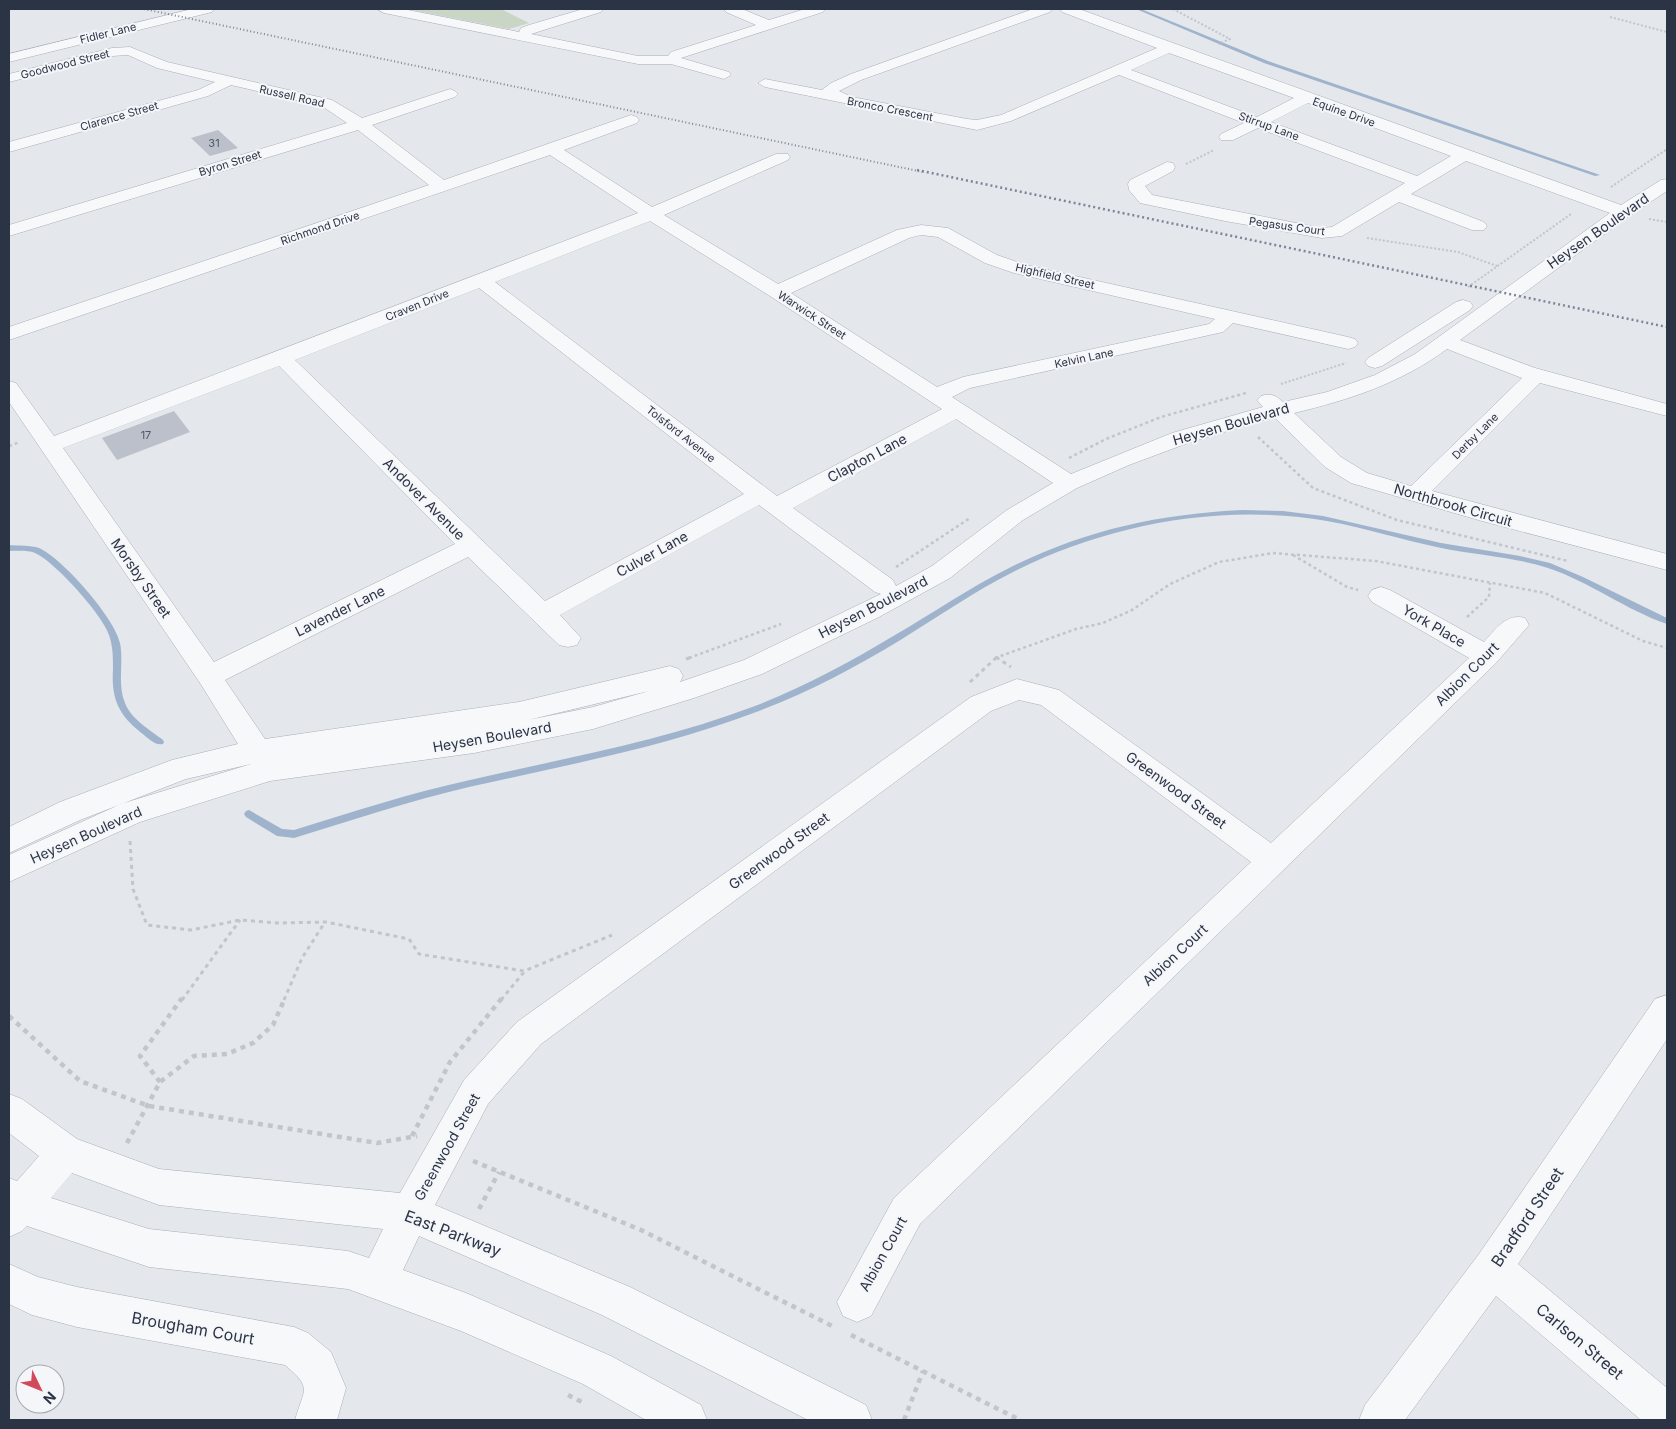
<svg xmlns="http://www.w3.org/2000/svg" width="1676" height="1429" font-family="Inter,sans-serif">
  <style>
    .green { fill: #c9d6c5 }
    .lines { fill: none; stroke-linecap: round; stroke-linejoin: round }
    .stream { fill: #9fb4cc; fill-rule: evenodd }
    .building { fill: #bbc0ca }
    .minor-casing { stroke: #a9aeb7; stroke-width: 1 }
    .path-far3 { stroke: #c2c5cb; stroke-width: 2; stroke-dasharray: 2 2; stroke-linecap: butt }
    .path-far2 { stroke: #c2c5cb; stroke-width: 2.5; stroke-dasharray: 3 3; stroke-linecap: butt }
    .path-far1 { stroke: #c2c5cb; stroke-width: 3; stroke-dasharray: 4 4; stroke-linecap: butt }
    .path { stroke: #c2c5cb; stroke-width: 4.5; stroke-dasharray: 5 5; stroke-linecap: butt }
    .minor { fill: #f7f8fa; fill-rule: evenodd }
    .rail-far1 { stroke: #7d8696; stroke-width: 2; stroke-dasharray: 1 2.5; stroke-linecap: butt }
    .rail { stroke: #7d8696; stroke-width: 2.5; stroke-dasharray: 2 3; stroke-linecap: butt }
    .labels { text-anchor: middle; stroke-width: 4; stroke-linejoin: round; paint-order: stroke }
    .far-street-label { font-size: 11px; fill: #2b3445; stroke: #f4f6f9 }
    .number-label { font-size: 11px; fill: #4f5766 }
    .street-label { font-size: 14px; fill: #2b3445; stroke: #f4f6f9 }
    .near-street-label { font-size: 16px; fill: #2b3445; stroke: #f4f6f9 }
  </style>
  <rect width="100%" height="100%" fill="#e4e7ec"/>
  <path class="green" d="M407 9H501L529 23 509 29Z"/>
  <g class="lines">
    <path class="stream" d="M1136 9H1141L1268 61 1600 175 1595 176 1264 63Z
      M1243 510 1283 511 1323 516 1441 543 1520 556 1550 563 1583 577 1667 618V624C1626 610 1590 582 1548 568 1514 557 1476 555 1441 548 1403 540 1365 528 1327 521 1221 503 1110 524 1015 571 975 591 939 616 902 639 856 667 809 692 759 711 665 747 567 765 469 787 410 801 352 820 294 838L277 836 246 817 244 814 246 811 249 810 282 829 294 830C352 812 410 793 470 780 565 758 663 741 755 706 804 687 850 662 895 635 933 613 969 588 1009 568 1085 530 1159 514 1243 510Z
      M9 545C19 546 30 545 39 548 62 558 115 618 120 643 124 662 117 684 125 703 131 719 150 730 163 740L164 742 163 744C156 746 149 739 144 735 119 716 111 700 113 669 113 658 113 646 109 635 103 615 54 561 35 553 28 550 17 551 9 551Z"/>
  </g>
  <path class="building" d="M218 130 238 148 210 156 191 138Z
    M174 411 190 432 117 460 102 438Z"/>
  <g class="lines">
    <defs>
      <path id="minor" d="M192 9H214L212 12 9 62V54Z
        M377 9H403L519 32 521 28 529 25 583 9H603L601 12 531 34 638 56H668L671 52 756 25 726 12 724 9H742L769 20 805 9H825L823 12 681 58 729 72 731 75 724 79 671 64H638L384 13Z
        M1033 9H1052L1050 12 861 80 839 91 852 97 967 119 977 120 1001 115 1157 48 1062 12 1060 9H1079L1621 205 1661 180 1667 179V191L1629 216 1460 340 1535 368 1667 404V416L1540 383 1432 491 1667 554V570L1482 521 1351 483 1325 467 1274 417 1188 443 1129 465 1077 488 1023 520 950 578 879 617 762 674 694 698 593 729 474 753 270 781 140 822 9 882V855L121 804 251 764 186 779 80 820 9 853V827L60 802 172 760 238 744 200 683 9 402V381L16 383 54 436 638 213 550 155 9 340V327L429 185 358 130 9 236V225L347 123 322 106 231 85 208 96 9 152V142L198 90 215 82 157 68 128 55 112 56 9 82V74L112 48 130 47 167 62 332 100 362 118 450 89 455 91 458 94 455 97 372 125 444 180 631 115 637 117 639 120 637 123 564 150 652 207 776 154H788L790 157 788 160 664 215 778 284 897 230 921 225 948 228 997 255 1026 265 1348 337 1355 339 1358 343 1355 347 1348 349 1233 323 1223 332 970 388 952 397 1071 474 1172 433 1263 407 1257 400 1261 396C1271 393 1275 395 1283 402L1327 392 1375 375 1415 354 1610 213 1466 161 1411 194 1484 222 1487 226 1484 230H1472L1399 202 1342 236 1322 238 1225 221 1140 203 1129 190 1128 184 1130 180 1167 162 1173 163 1175 167 1173 171 1145 186 1152 195 1322 228 1332 227 1405 183 1258 128 1233 140H1221L1219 137 1221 134 1244 123 1119 75 1011 121 977 130 765 87 758 83 765 79 822 90 831 83 851 74ZM1169 53 1294 98 1257 117 1131 70ZM1308 103 1451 156 1417 176 1271 122ZM650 221 770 296 942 409 777 496 495 282ZM921 235 938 237 985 263 1014 273 1215 319 1209 324 963 377 937 387 791 293 909 238ZM479 288 744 494 545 601 295 360ZM1447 349 1522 378 1411 486 1367 473 1341 457 1294 413C1349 400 1401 383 1447 349ZM279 366 455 544 214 662 63 448ZM956 419 1053 483 1007 510 932 566 896 586 893 580 793 508ZM759 505 875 592 881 594 744 660 680 682 683 676 679 669 670 666 519 702 265 739 225 680 468 557 559 645 568 647 577 645 581 638 560 615ZM649 691 593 707 528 720Z
        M1463 300 1470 302 1473 306 1470 310 1382 366 1375 368 1368 366 1365 362 1368 358 1456 302Z
        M1381 587 1390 590 1484 642C1496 629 1506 613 1525 618L1529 625 1496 663 920 1224 871 1316 857 1322 843 1316 837 1302 894 1198 1251 862 1041 705 1019 700 991 711 541 1044 488 1104 435 1205 630 1287 866 1405 872 1420H808L602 1315 419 1236 403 1270 466 1293 611 1356 701 1405 707 1420H646L583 1384 461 1331 348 1289 149 1267 27 1226 22 1231 9 1237V1178L17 1181 39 1156 9 1133V1094L22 1099 77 1139 159 1169 400 1193 464 1080 517 1022 971 697 1017 679 1059 690 1271 843 1469 658 1372 602 1368 596 1372 590ZM72 1173 159 1205 383 1229 369 1258 348 1251 149 1229 51 1198Z
        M1667 995V1039L1518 1264 1667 1388V1420H1641L1496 1296 1405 1420H1359L1365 1405 1479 1254 1655 999Z
        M9 1264 38 1277 77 1287 294 1327 308 1333 331 1352 346 1388 337 1420H295C304 1388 313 1389 285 1365L77 1327 32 1315 9 1304Z"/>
    </defs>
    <use href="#minor" class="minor-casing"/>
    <path class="path-far3" d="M1173 9 1230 39 1218 44
      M1610 17 1667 32
      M1186 164 1214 150
      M1611 187 1667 149
      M1649 219 1667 222
      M1367 238 1458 252 1497 266
      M1468 287 1571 214
      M1281 384 1346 363"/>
    <path class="path-far2" d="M1258 437 1313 488 1397 520 1568 561
      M9 446 20 442
      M1069 458 1106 439 1161 417 1246 393
      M1293 555 1347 587 1358 590
      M896 567 970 518
      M1467 617 1489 597 1490 583
      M689 658 781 624
      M995 658 1076 629 1103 623 1132 610 1170 584 1219 562 1273 553 1376 561 1545 593 1643 641 1667 648"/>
    <path class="path-far1" d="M996 657 1011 667
      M686 659 692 657
      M970 682 997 657
      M130 841 133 889 147 925 191 930 240 920 278 923 326 922 409 939 419 954 524 971 612 935
      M182 1000 240 920
      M284 1000 302 958 325 922
      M501 1000 524 972"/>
    <path class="path" d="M9 1016 80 1081 149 1106 377 1143 417 1136
      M160 1082 140 1056 182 998
      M412 1136 450 1062 502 998
      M127 1143 160 1082 194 1056 227 1054 253 1043 273 1025 285 998
      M473 1161 641 1230 832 1326
      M479 1209 499 1172
      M851 1335 1020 1420
      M568 1395 582 1402
      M904 1420 923 1371"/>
    <use href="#minor" class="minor"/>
    <path class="rail-far1" d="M144 9 923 172"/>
    <path class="rail" d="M917 170 1667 327"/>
  </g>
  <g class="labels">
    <g class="far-street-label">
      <text transform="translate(108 33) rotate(-14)" y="4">Fidler Lane</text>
      <text transform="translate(65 64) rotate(-14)" y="4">Goodwood Street</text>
      <text transform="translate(292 96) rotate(13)" y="4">Russell Road</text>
      <text transform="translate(890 109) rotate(11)" y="4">Bronco Crescent</text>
      <text transform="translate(1344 112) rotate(20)" y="4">Equine Drive</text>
      <text transform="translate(119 116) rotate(-16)" y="4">Clarence Street</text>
      <text transform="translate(1269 126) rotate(20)" y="4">Stirrup Lane</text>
      <text transform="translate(230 163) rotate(-17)" y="4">Byron Street</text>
      <text transform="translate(1287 226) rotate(8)" y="4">Pegasus Court</text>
      <text transform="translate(320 228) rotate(-19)" y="4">Richmond Drive</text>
      <text transform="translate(1055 276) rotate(13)" y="4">Highfield Street</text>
      <text transform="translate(417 305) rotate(-22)" y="4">Craven Drive</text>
      <text transform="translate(812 315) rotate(33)" y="4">Warwick Street</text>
      <text transform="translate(1084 358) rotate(-12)" y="4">Kelvin Lane</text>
      <text transform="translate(681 434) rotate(38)" y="4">Tolsford Avenue</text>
      <text transform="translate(1475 436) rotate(-45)" y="4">Derby Lane</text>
    </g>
    <g class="number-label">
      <text x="214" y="147">31</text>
      <text x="146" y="439">17</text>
    </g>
    <g class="street-label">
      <text transform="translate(1598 231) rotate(-35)" y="5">Heysen Boulevard</text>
      <text transform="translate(1231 424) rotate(-16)" y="5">Heysen Boulevard</text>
      <text transform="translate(867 458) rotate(-28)" y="5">Clapton Lane</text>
      <text transform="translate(424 499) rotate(45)" y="5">Andover Avenue</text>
      <text transform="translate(1453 505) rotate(16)" y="5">Northbrook Circuit</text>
      <text transform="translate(652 554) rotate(-29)" y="5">Culver Lane</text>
      <text transform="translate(141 578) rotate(55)" y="5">Morsby Street</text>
      <text transform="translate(873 607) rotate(-27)" y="5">Heysen Boulevard</text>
      <text transform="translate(340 611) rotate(-26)" y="5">Lavender Lane</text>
      <text transform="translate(1434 626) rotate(30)" y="5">York Place</text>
      <text transform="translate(1467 674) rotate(-45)" y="5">Albion Court</text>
      <text transform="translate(492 737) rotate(-10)" y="5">Heysen Boulevard</text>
      <text transform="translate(1176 790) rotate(36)" y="5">Greenwood Street</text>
      <text transform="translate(86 835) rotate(-24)" y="5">Heysen Boulevard</text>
      <text transform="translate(779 851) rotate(-36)" y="5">Greenwood Street</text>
      <text transform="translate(1175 955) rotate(-43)" y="5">Albion Court</text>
      <text transform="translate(447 1147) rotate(-61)" y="5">Greenwood Street</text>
      <text transform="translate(883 1254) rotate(-61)" y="5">Albion Court</text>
    </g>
    <g class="near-street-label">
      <text transform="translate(1527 1217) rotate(-56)" y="6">Bradford Street</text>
      <text transform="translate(453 1233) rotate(21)" y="6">East Parkway</text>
      <text transform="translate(193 1328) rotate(10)" y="6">Brougham Court</text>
      <text transform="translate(1580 1341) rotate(40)" y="6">Carlson Street</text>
    </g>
  </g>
  <rect width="1676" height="1429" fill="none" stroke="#2b3445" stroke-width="20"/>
  <g transform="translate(40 1389) rotate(133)"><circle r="24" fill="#f4f6f9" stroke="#a4a8b1"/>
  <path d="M0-4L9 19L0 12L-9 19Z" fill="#d1495b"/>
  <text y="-8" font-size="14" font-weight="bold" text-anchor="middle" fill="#2b3445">N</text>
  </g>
</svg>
